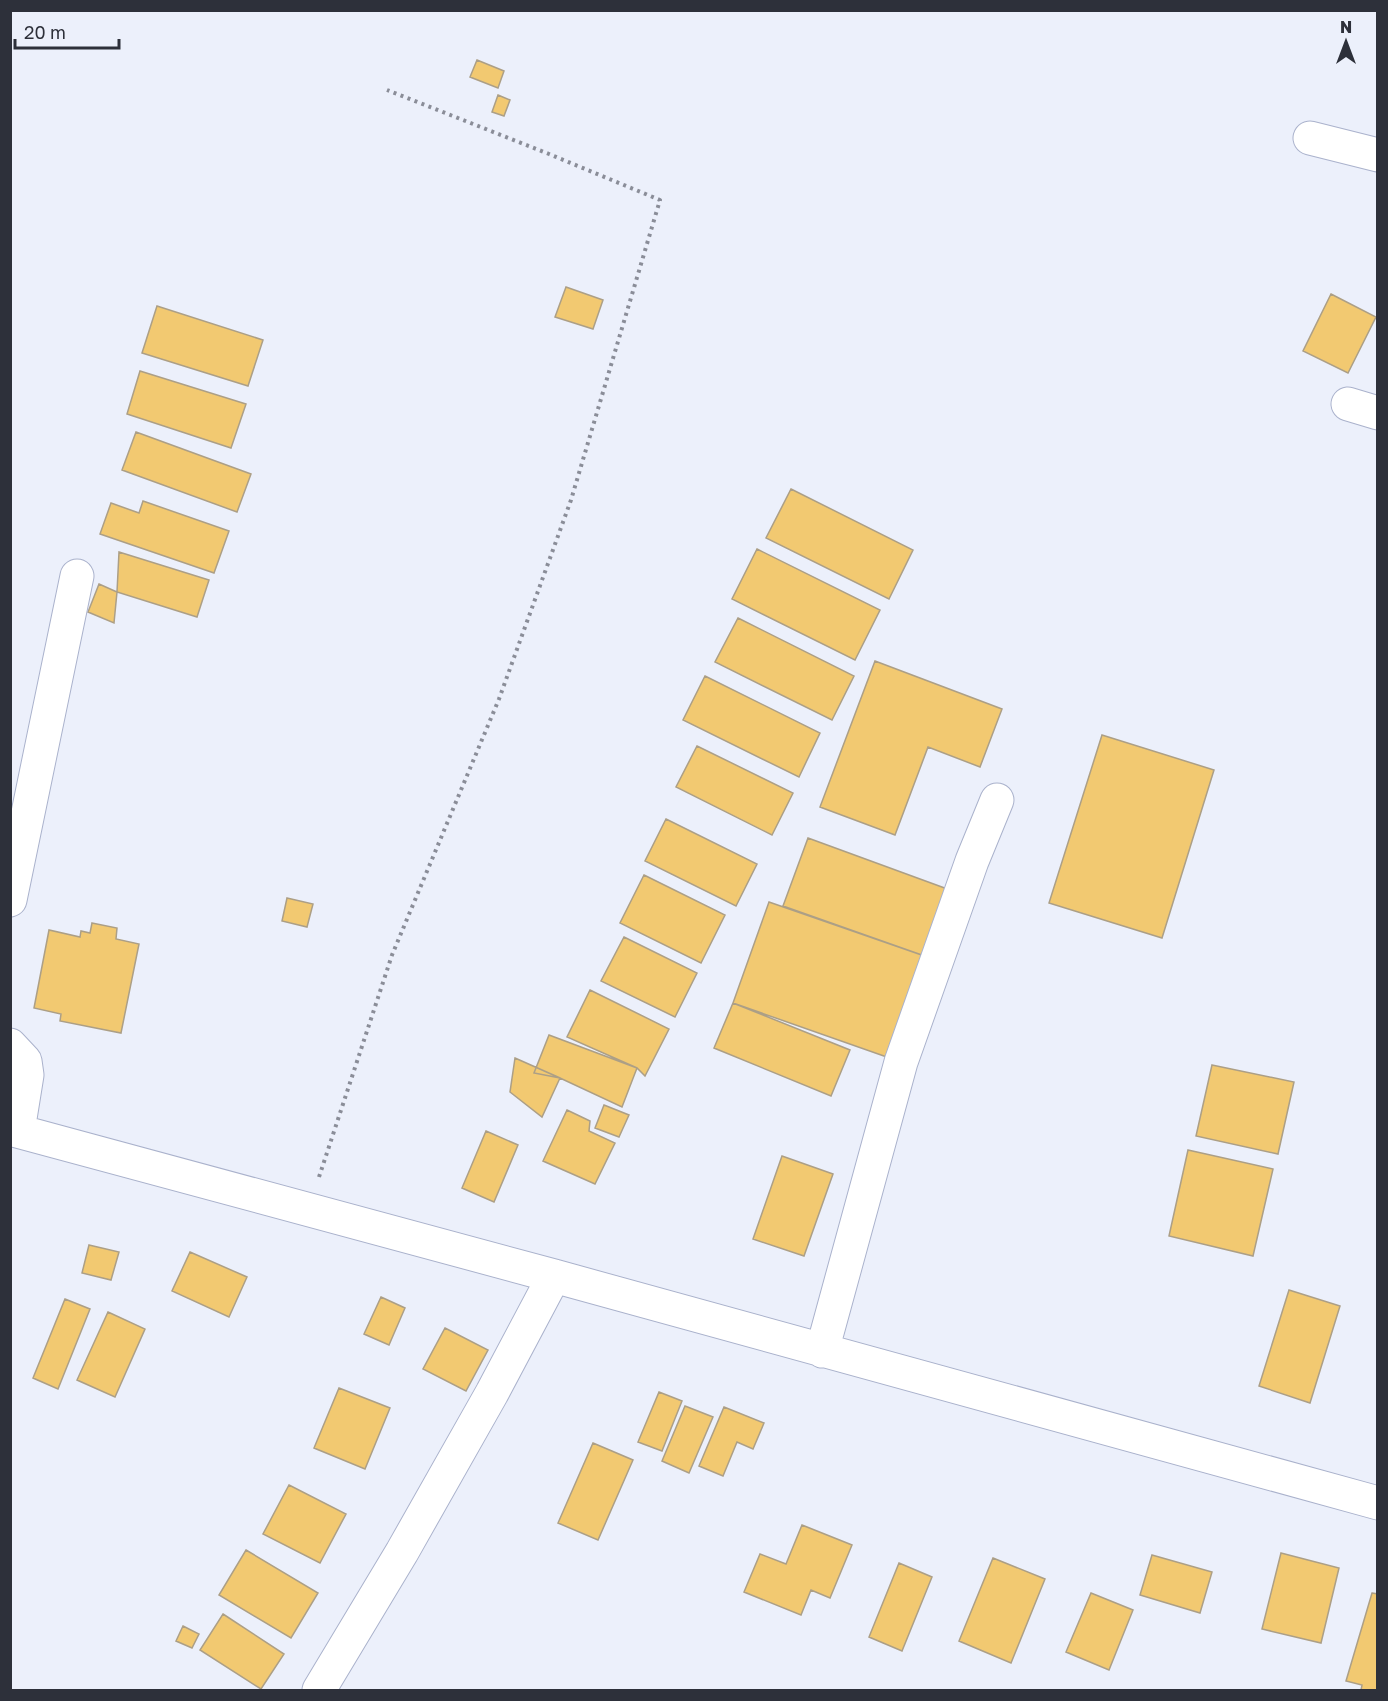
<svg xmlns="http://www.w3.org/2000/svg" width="1388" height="1701" font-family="'Golos Text',sans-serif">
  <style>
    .building { fill: #f2c971; stroke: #ac9f86; stroke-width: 1.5 }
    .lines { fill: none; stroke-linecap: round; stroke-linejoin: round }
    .street-casing { stroke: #aab2cc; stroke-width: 35 }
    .path { stroke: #8a8d98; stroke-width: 4; stroke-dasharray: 3 4.5; stroke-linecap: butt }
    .street { stroke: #fff; stroke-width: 33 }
  </style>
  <rect width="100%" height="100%" fill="#ecf0fb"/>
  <path class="building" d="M477 60 504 71 498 88 470 77Z
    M498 95 510 100 504 116 492 112Z
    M566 287 603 300 593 329 555 317Z
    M1331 294 1376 317 1348 373 1303 351Z
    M157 306 263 340 248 386 142 353Z
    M140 371 246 404 231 448 127 414Z
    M136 432 251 474 237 512 122 470Z
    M791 489 913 550 889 599 766 538Z
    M143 501 229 531 214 573 100 534 111 503 139 513Z
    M757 549 880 610 855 660 732 599Z
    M119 552 209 580 197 617 117 592Z
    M99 584 117 592 114 623 88 612Z
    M738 618 854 676 832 720 715 662Z
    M875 661 1002 709 980 767 928 747 895 835 820 807Z
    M705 676 820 733 799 777 683 720Z
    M1102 735 1214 770 1162 938 1049 903Z
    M697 746 793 793 772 835 676 787Z
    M666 819 757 864 736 906 645 861Z
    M808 838 961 894 936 960 783 906Z
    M644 875 725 915 701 963 620 923Z
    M287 898 313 904 307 927 282 921Z
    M769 902 936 960 901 1062 733 1003Z
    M92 923 117 928 116 939 139 944 121 1033 60 1021 61 1014 34 1008 49 930 80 937 81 931 90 933Z
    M624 937 697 973 675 1017 601 981Z
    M590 990 669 1029 645 1076 637 1068 567 1037Z
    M733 1003 850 1050 831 1096 714 1048Z
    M549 1035 637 1068 622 1107 560 1078 534 1073Z
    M515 1058 560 1078 542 1117 510 1092Z
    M1212 1065 1294 1082 1278 1154 1196 1136Z
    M604 1105 629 1115 619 1137 595 1128Z
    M567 1110 590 1121 589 1131 615 1143 595 1184 543 1161Z
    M486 1131 518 1145 494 1202 462 1188Z
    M1188 1150 1273 1169 1253 1256 1169 1236Z
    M782 1156 833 1174 804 1256 753 1239Z
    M89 1245 119 1252 111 1280 82 1273Z
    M190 1252 247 1277 229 1317 172 1291Z
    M1289 1290 1340 1306 1310 1403 1259 1386Z
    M381 1297 405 1308 389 1345 364 1334Z
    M65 1299 90 1309 58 1389 33 1378Z
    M108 1312 145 1329 115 1397 77 1380Z
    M445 1328 488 1350 466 1391 423 1369Z
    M339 1388 390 1408 365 1469 314 1448Z
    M659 1392 682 1401 662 1451 638 1442Z
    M685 1406 713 1417 689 1473 662 1461Z
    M724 1407 764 1423 753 1449 737 1442 723 1476 699 1466Z
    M593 1443 633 1460 598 1540 558 1523Z
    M289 1485 346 1514 320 1563 263 1534Z
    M802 1525 852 1545 830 1598 811 1590 801 1615 744 1592 760 1554 786 1564Z
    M246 1550 318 1593 291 1638 219 1595Z
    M1281 1553 1339 1568 1321 1643 1262 1629Z
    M1152 1555 1212 1572 1200 1613 1140 1595Z
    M993 1558 1045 1579 1011 1663 959 1641Z
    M899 1563 932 1577 902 1651 869 1637Z
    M1091 1593 1133 1610 1109 1670 1066 1652Z
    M1372 1593 1378 1594V1690H1361L1362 1685 1346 1681Z
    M223 1614 284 1654 261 1689 200 1650Z
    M183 1626 199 1634 192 1648 176 1641Z"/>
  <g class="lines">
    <defs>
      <path id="street" d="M1310 138 1378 155
        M1348 404 1378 413
        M10 900 77 576
        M10 1045 25 1061 27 1075 18 1131
        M10 1129 554 1276 1378 1503
        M822 1351 901 1062 972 861 997 800
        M319 1690 402 1552 492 1393 554 1276"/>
    </defs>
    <use href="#street" class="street-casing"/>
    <path class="path" d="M319 1177 392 955 499 699 571 500 660 200 549 154 387 90"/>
    <use href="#street" class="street"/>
  </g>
  <rect width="1388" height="1701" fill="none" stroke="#2d303a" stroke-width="24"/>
  <g transform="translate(1346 42)" stroke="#ecf0fb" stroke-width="4.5" paint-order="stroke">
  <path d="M0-4.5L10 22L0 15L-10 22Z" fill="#2d303a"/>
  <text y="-9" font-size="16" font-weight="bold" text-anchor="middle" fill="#2d303a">N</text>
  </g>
  <path d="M15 39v9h104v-9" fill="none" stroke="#2d303a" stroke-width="3"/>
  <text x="24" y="39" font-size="18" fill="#2d303a" stroke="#ecf0fb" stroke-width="4.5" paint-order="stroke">20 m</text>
</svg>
